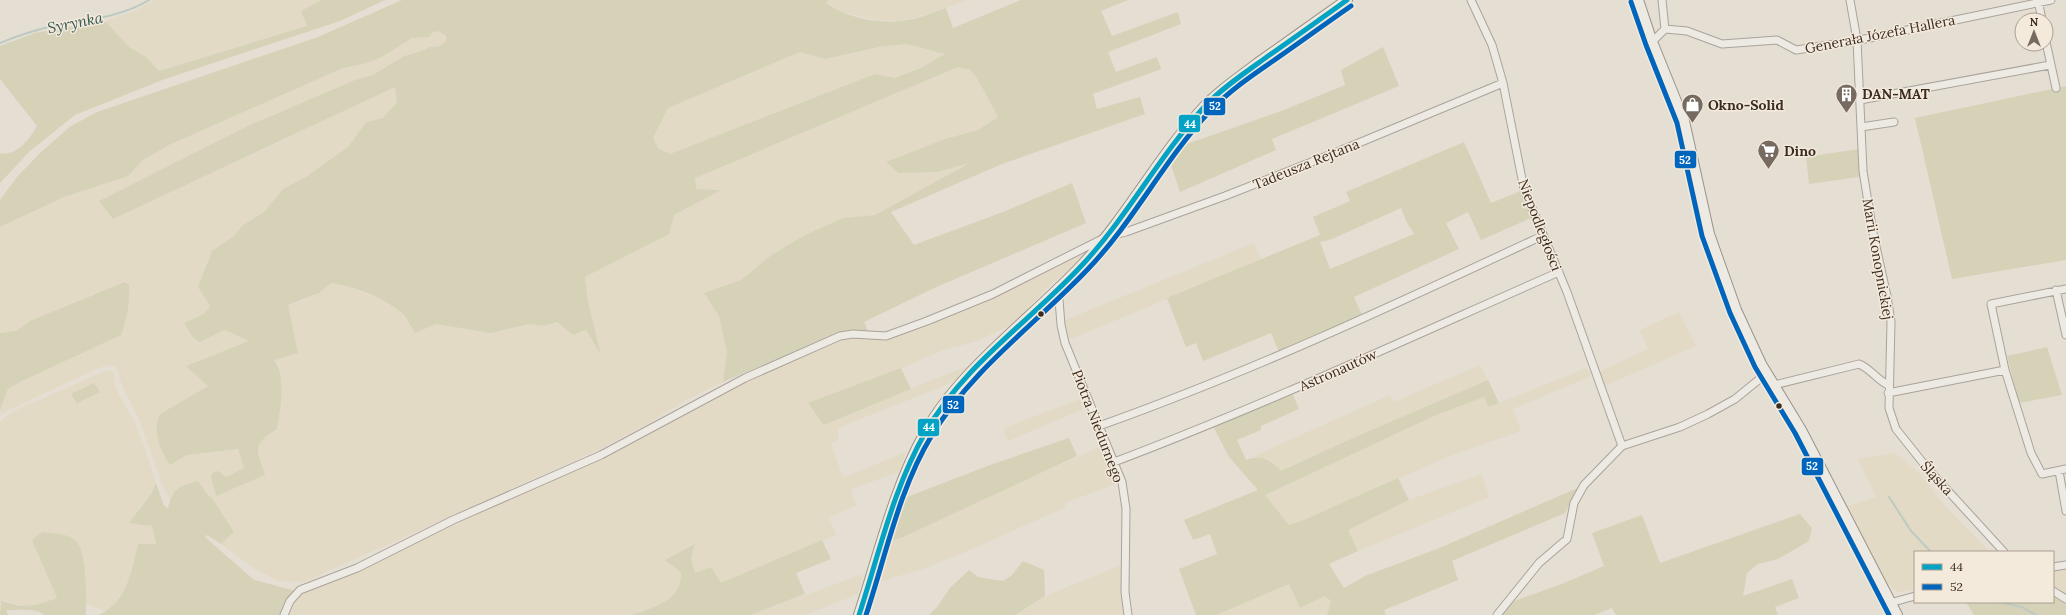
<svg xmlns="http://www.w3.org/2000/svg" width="2066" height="615" font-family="Lora,serif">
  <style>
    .farmland { fill: #e2dac5 }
    .green { fill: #d5d2b8; fill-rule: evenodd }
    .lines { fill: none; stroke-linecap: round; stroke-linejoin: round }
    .stream { stroke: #bdcac1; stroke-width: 2 }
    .street-casing { stroke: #aaa39b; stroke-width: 9 }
    .secondary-casing { stroke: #9a938b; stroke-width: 12 }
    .street { stroke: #edeae4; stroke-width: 7 }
    .secondary { stroke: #edeae4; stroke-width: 10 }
    .bus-1-casing { stroke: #f4eadb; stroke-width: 8 }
    .bus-2-casing { stroke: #f4eadb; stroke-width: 8 }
    .bus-1 { stroke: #03a3c5; stroke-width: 5 }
    .bus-2 { stroke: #0065bd; stroke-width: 5 }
    .bus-dot { fill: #3a2c23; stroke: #f4eadb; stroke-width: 1.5 }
    .labels { text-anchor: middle; stroke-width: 3; stroke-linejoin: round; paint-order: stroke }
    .street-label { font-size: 14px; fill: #3a2c23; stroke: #f4eadb }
    .poi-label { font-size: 14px; font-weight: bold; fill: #3a2c23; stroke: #f4eadb; text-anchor: start }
    .water-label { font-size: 15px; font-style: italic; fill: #345852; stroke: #f4eadb }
    .line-badge { stroke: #f4eadb; stroke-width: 1.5 }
    .badge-label { font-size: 11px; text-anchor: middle; font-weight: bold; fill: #fff }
  </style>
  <rect width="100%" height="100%" fill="#e4ded3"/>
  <path class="farmland" d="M154 0H322L303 15 307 26 159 71 146 57 129 47 105 21 137 10Z
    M829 0H967L935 12 901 21 876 20 837 11 826 3Z
    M438 31 446 36 447 41 440 46 430 47 419 52 404 56 373 75 355 80 248 126 99 201 205 175 281 141 395 86 397 102 383 118 366 122 348 147 306 177 283 189 264 212 243 225 234 236 212 251 205 266 204 276 198 287 210 306 204 314 184 323 192 338 200 342 225 330 250 341 187 366 209 386 167 410 157 434 165 457 177 462 187 455 238 449 244 468 226 477H211L216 495 260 459 258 447 260 441 277 429 282 381 279 366 274 359 298 353 288 305 300 302 319 293 331 283 344 285 377 298 399 310 409 322 415 333 436 324 491 333 529 324 544 326 557 322 573 335 586 330 600 353 588 302 585 277 669 234 674 215 720 190 696 189 694 178 958 67 970 70 977 78 998 117 978 130 945 139 886 162 898 173 937 172 972 162 875 215 843 218 803 236 770 256 741 280 704 293 719 316 727 352 723 382 686 400 647 424 600 449 304 582 278 581 252 567 221 544 234 532 212 498 208 495 198 481 183 485 176 489 170 501 162 484 140 421 123 388 116 367 108 365 96 369 0 414 8 389 22 381 108 341 94 294 32 320 16 332 0 333V227L64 197 128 176 143 160 169 145 343 68 364 64 382 57 412 38 429 37 432 33Z
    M907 44 945 54 921 68 895 78 875 74 670 154 658 148 653 138 668 108 800 52 825 59 879 47Z
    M1254 243 1261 260 1068 340 1063 321Z
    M1081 252 1084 257 1051 284 1013 324 977 341 943 350 895 371 824 425 949 373 972 365 961 376 946 385 840 427 838 430V440L831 443 843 478 906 452 899 472 851 489 856 505 829 518 836 535 721 584 711 567 695 573 692 568 691 558 695 544 666 560 681 571 682 582 675 593 660 605 632 615H288L295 600 303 593 329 584 515 496 606 457 736 387 822 348 846 338 888 339 966 309Z
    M1679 312 1696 346 1604 386 1600 372 1648 349 1640 330Z
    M1480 365 1488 380 1355 437 1281 471 1274 463 1267 459 1252 457 1390 395 1394 402Z
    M1587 368 1591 376 1513 409 1521 431 1447 457 1306 520 1289 525 1265 495 1434 416 1484 396 1489 407Z
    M108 370 114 372 115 384 118 393 133 419 145 449 156 483 151 494 139 508 152 526 156 544H138L129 583 110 609 106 611 85 604 84 563 79 545 75 539 55 533 52 586 57 598 36 605 24 606 6 601 0 602V423L4 418 14 411Z
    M1080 399 1083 409 1008 441 1005 436 1004 428Z
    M1105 445 1119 483 1064 503 1066 507 972 549 923 569 874 583 887 542 901 538 1013 485Z
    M1895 453 1921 475 1944 505 1990 552H1915V589L1898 592 1886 583 1844 507 1876 497 1858 459Z
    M1482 474 1489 497 1358 551 1347 530 1409 500Z
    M1122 565 1125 615H1015L1045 596Z
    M2066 569V594L2053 587V571Z
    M863 574 858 594 805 615H750Z
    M1289 583 1325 596 1331 601 1329 614 1216 615Z"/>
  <path class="green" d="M322 0H385L340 21 165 79 75 115 30 151 0 183V153C16 157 30 139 37 126L0 79V46L35 33 105 21 129 47 146 57 159 71 307 26 301 11Z
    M402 0H829L826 3C845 17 877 24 901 21 915 20 932 13 946 8L953 28 1021 0H1128L1101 11 1112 36 1178 12 1181 24 1108 52 1116 72 1157 57 1161 69 1093 94 1097 109 1140 97 1145 114 1002 164 891 212 914 245 1003 212 1072 183 1086 223 934 288 864 322 868 331 837 333 723 382 727 352 719 316 704 293 741 280 770 256 803 236 843 218 875 215 970 163 937 172 898 173 886 162 945 139 978 130 998 117 977 78 970 70 958 67 695 178 696 189 721 190 674 215 669 234 585 277 588 302 601 355 586 330 573 335 557 322 544 326 529 324 491 333 436 324 415 333C410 325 406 315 398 310 381 297 353 286 331 283L319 293 288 305 298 353 274 360C287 375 280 410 277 429 251 445 257 449 265 475L216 496 211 477 212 473 218 471 226 477 244 468 238 449 187 455 170 465C160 450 152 430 160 414L208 386 186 366 249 341 225 330 200 342 193 338 184 323 204 314 210 306 198 287 212 251 234 236 243 225 264 212 283 189 306 177 348 147 366 122 383 118 397 102 395 87 113 219 99 201 248 126 355 80 373 75 404 56 419 52 430 47 440 46 446 41V36L438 31 432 33 429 37 412 38 382 57 364 64 343 68 169 145 143 160 128 176 64 197 0 227V200L17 177 41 152 71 126 97 112 318 37ZM907 44 945 54 921 68 895 78 875 74 670 154 658 148 653 138 668 108 800 52 825 59 879 47Z
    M1383 47 1399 86 1272 139 1276 150 1180 192 1169 159 1181 146 1284 110 1345 85 1341 70Z
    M2066 86V260L1952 279 1915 118Z
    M1464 142 1491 203 1521 191 1531 218 1481 240 1468 212 1446 223 1459 249 1354 297 1362 315 1279 352 1271 333 1203 361 1196 343 1186 347 1167 298 1320 235 1313 217 1350 201 1346 192ZM1401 208 1406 221 1414 234 1330 269 1320 242 1332 239Z
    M1859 149V177L1809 184 1806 157Z
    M125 282 129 285C130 302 127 319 121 335L22 381 8 389 0 411V333L16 331 32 320Z
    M2047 347 2062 395 2019 403 2007 356Z
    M901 368 911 389 824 425 808 403Z
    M1488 380 1499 403 1489 407 1484 397 1434 416 1265 495 1289 525 1304 520 1398 478 1409 500 1348 530 1358 551 1329 564 1344 588 1365 576 1437 549 1580 487 1565 513 1452 561 1458 580 1384 610 1386 615H1327L1331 601 1325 596 1300 608 1289 584 1216 615H1196L1179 569 1217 554 1210 534 1193 540 1184 520 1258 490 1229 457 1213 426 1292 393 1299 409 1261 426V430L1237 440 1246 460C1260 454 1272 460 1281 471L1355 437Z
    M94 383 100 392 77 403 71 394Z
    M1069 438 1077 456 901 538 887 542 902 499 990 465Z
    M198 481 208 495 212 498 234 532 221 544 207 535 205 537 254 580 296 591 282 615H99C127 602 132 570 138 544H156L152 526 129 523 151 494 156 483 164 506 168 508C173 488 178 486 198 481Z
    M1800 514 1812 528 1809 541 1778 559 1758 564 1747 573 1743 596 1792 579 1799 598 1775 607 1778 615H1616L1612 608 1594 615H1500L1509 603 1562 584 1604 566 1592 533 1642 515 1660 563Z
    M42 532C52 533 68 534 75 540 88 551 86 599 86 615H44C35 607 17 611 6 610L8 615H0L1 601 21 606 36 605 57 598 32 540Z
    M822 540 831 559 796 573 805 594 750 615H632C654 607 683 600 681 572L665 560 695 544 691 558 695 573 711 567 721 583Z
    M1023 561 1044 570 1045 596 1015 615H929L937 607 950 588 969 570 978 577 1003 581 1012 575Z
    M2053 596 2066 604V615H1974L1966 602H2053Z"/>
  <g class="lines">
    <path class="stream" d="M0 43C17 36 35 30 53 26 86 19 120 18 149 0
      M1889 497 1911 531 1931 552
      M1999 602 2022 607 2036 615"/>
    <defs>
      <path id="street" d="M1471 0 1492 45 1503 83 1524 189 1567 292 1622 446
        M1662 0 1665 29
        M1850 0 1857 40 1863 171 1873 233 1887 296 1891 322 1889 408 1896 429 1928 469 2004 552
        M2038 0 2042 20
        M1665 29 1687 31 1722 44 1777 40 1796 50 1855 41 2051 0
        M1652 42 1665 29
        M2046 42 2056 88
        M1860 100 2050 65
        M1861 127 1894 122
        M1058 287 1061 325 1065 343 1122 482 1126 509 1125 592 1128 615
        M2056 290 2066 335
        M2005 370 1991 304 2066 289
        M1774 385 1859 364C1871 369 1876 379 1888 385
        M1888 393 2005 370 2031 453 2042 474 2066 469
        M1099 426C1251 372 1396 304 1542 236
        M1114 462C1265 405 1411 337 1559 272
        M2059 471 2066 511
        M2053 567 2066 565
        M2053 591 2066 599
        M1890 603 1915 596
        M284 615 290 601 300 590 357 568 453 520 601 455 745 378 840 336 853 334 886 336 927 321 993 294 1106 237 1126 232 1225 196 1337 152 1503 83
        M1497 615 1539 563 1567 539 1574 503 1584 485 1622 446 1680 427 1708 414 1735 399 1767 373"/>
      <path id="secondary" d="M1638 0 1652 42 1684 121 1709 234 1736 310 1761 364 1801 430 1897 615
        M859 615C879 555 894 488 925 433 960 369 1035 316 1084 263 1129 214 1160 154 1205 106 1221 89 1240 77 1258 63 1288 42 1317 21 1347 0"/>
    </defs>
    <use href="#street" class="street-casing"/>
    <use href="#secondary" class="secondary-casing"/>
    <use href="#street" class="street"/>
    <use href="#secondary" class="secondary"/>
    <defs>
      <path id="bus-1" d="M859 615C879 554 893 489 925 433 964 364 1032 320 1084 263 1129 214 1160 155 1205 106 1224 86 1249 70 1271 54 1297 36 1322 18 1347 0"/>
      <path id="bus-2" d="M1631 2 1646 45 1677 123 1702 236 1730 313 1755 367 1795 433 1889 615
        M866 615C886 555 899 489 932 435 972 369 1036 324 1088 269 1134 221 1164 160 1210 111 1228 92 1251 76 1273 61 1299 43 1325 24 1351 6"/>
    </defs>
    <use href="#bus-1" class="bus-1-casing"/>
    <use href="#bus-2" class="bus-2-casing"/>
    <use href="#bus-1" class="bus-1"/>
    <use href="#bus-2" class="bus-2"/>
  </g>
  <defs>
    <symbol id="building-pin" viewBox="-11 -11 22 30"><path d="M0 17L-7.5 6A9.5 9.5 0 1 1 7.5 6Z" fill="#766a61" stroke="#f4eadb"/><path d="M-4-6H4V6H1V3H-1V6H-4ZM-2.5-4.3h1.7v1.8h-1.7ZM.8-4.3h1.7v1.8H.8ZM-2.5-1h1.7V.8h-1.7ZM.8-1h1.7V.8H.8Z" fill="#fff"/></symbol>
    <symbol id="shop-pin" viewBox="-11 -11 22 30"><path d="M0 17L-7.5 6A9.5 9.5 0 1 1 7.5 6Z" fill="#766a61" stroke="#f4eadb"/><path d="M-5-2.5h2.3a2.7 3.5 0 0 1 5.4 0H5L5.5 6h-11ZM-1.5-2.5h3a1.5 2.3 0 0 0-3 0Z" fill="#fff"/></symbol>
    <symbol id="supermarket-pin" viewBox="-11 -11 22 30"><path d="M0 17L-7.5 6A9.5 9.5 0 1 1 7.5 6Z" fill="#766a61" stroke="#f4eadb"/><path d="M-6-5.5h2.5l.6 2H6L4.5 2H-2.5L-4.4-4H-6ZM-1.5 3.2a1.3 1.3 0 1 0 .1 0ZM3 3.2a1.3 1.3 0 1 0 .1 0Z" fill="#fff"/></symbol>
  </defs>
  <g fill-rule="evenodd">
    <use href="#building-pin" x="1834" y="82" width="25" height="34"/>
    <use href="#shop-pin" x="1680" y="92" width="25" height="34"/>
    <use href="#supermarket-pin" x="1756" y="138" width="25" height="34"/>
  </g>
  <g class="bus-dot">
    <circle cx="1041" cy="314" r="3.5"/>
    <circle cx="1779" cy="406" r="3.5"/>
  </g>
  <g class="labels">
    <g class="street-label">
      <text transform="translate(1880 34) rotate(-11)" y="5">Generała Józefa Hallera</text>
      <text transform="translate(1306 164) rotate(-22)" y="5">Tadeusza Rejtana</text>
      <text transform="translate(1540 225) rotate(69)" y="5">Niepodległości</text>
      <text transform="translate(1878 259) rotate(80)" y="5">Marii Konopnickiej</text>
      <text transform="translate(1338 370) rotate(-24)" y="5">Astronautów</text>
      <text transform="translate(1098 426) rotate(69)" y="5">Piotra Niedurnego</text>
      <text transform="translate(1937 478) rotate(48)" y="5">Śląska</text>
    </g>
    <g class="poi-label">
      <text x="1862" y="99">DAN-MAT</text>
      <text x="1708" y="110">Okno-Solid</text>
      <text x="1784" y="156">Dino</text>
    </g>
    <g class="water-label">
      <text transform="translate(75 23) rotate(-11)" y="5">Syrynka</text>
    </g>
  </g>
  <g class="line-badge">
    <rect x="1203" y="97" width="23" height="19" rx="4" fill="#0065bd"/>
    <rect x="1178" y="114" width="23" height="19" rx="4" fill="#03a3c5"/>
    <rect x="1674" y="150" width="23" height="19" rx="4" fill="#0065bd"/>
    <rect x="942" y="395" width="23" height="19" rx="4" fill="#0065bd"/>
    <rect x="917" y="418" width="23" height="19" rx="4" fill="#03a3c5"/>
    <rect x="1801" y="457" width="23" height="19" rx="4" fill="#0065bd"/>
  </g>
  <g class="badge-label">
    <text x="1215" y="110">52</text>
    <text x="1190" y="128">44</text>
    <text x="1685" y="164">52</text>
    <text x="953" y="409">52</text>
    <text x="929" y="431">44</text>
    <text x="1812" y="470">52</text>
  </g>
  <rect x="1914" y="551" width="140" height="52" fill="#f4eadb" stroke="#aa9e91"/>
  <rect x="1922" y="564" width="20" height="6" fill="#03a3c5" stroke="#aa9e91"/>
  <text x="1950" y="571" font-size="12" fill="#3a2c23">44</text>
  <rect x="1922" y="584" width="20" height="6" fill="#0065bd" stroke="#aa9e91"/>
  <text x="1950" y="591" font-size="12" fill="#3a2c23">52</text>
  <g transform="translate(2034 32)"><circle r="19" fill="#f4eadb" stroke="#aa9e91"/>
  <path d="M0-3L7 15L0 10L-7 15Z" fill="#766a61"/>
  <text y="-6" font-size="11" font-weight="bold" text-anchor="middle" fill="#3a2c23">N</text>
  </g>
</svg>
